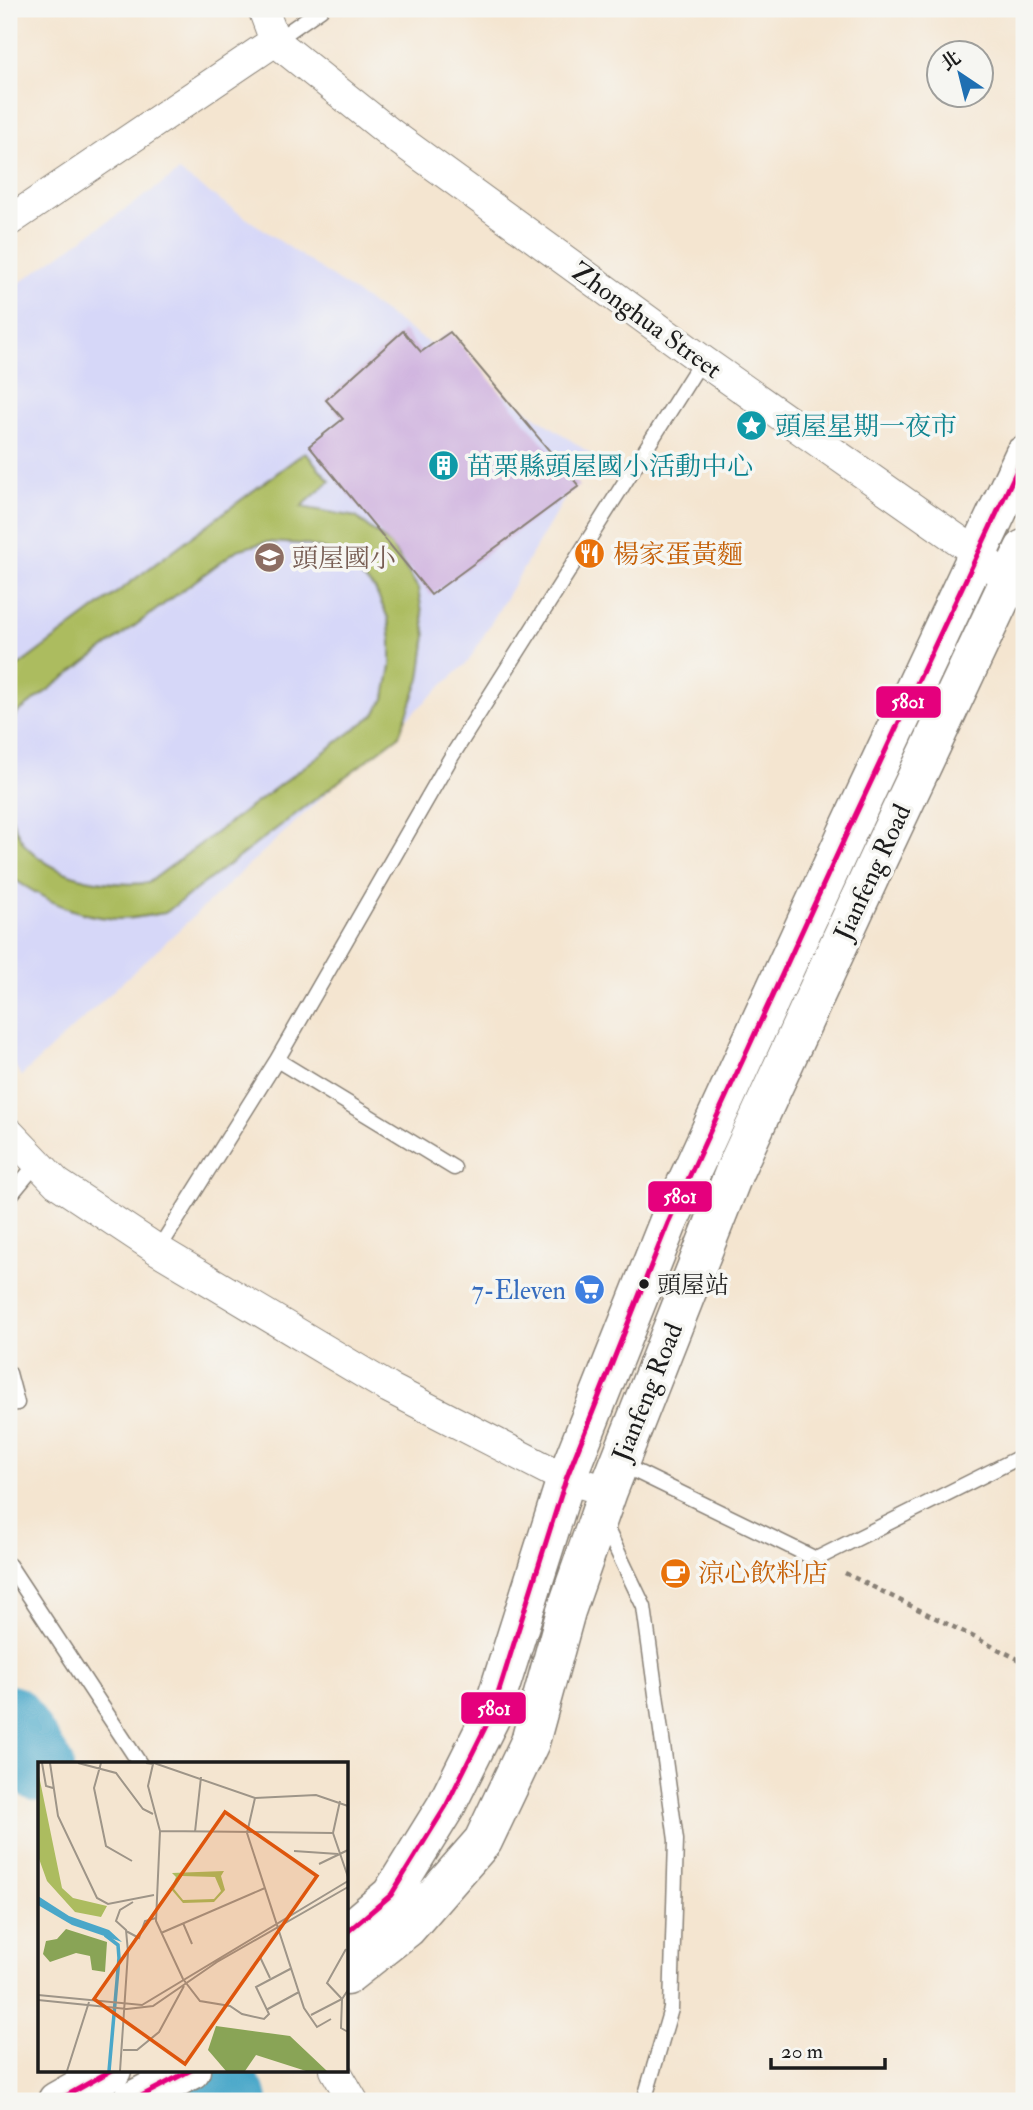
<svg xmlns="http://www.w3.org/2000/svg" width="1033" height="2110" font-family="'IM FELL Double Pica','Noto Serif TC',serif">
  <style>
    .built { fill: #d6d7f8 }
    .green { fill: #acbc5f; stroke: #646c3e; stroke-width: 2 }
    .lines { fill: none; stroke-linecap: round; stroke-linejoin: round }
    .river { stroke: #4aa7c9; stroke-width: 68 }
    .building { fill: #ceb0de }
    .service-casing { stroke: #888076; stroke-width: 17 }
    .minor-casing { stroke: #888076; stroke-width: 32 }
    .primary-casing { stroke: #888076; stroke-width: 41 }
    .path { stroke: #888076; stroke-width: 4.5; stroke-dasharray: 5 5; stroke-linecap: butt }
    .service { stroke: #fff; stroke-width: 14 }
    .minor { stroke: #fff; stroke-width: 30 }
    .primary { stroke: #fff; stroke-width: 38 }
    .bus-1-casing { stroke: #f6f6f2; stroke-width: 10 }
    .bus-1 { stroke: #e5007d; stroke-width: 5 }
    .bus-dot { fill: #1c1c1c; stroke: #f6f6f2; stroke-width: 2.5 }
    .labels { text-anchor: middle; stroke-width: 7; stroke-linejoin: round; paint-order: stroke }
    .bus-label { font-size: 24px; fill: #1c1c1c; stroke: #f6f6f2; text-anchor: start }
    .street-label { font-size: 26px; fill: #1c1c1c; stroke: #f6f6f2 }
    .culture-label { font-size: 26px; fill: #0d838f; stroke: #f6f6f2; text-anchor: start }
    .food-label { font-size: 26px; fill: #c56008; stroke: #f6f6f2; text-anchor: start }
    .education-label { font-size: 26px; fill: #785e54; stroke: #f6f6f2; text-anchor: start }
    .shop-label { font-size: 26px; fill: #366cbe; stroke: #f6f6f2; text-anchor: end }
    .inset-river { fill: none; stroke: #4aa7c9; stroke-width: 3.5 }
    .inset-road { fill: none; stroke: #9e9588; stroke-width: 2 }
    .view { fill: #de560d; fill-opacity: 0.15; stroke: #de560d; stroke-width: 3.5 }
    .inset-edge { fill: none; stroke: #1c1c1c; stroke-width: 3.5 }
    .line-badge { stroke: #f6f6f2; stroke-width: 2.5 }
    .badge-label { font-size: 19px; text-anchor: middle; font-weight: bold; fill: #fff }
  </style>
  <rect width="100%" height="100%" fill="#f6f6f2"/>
  <filter id="ink" filterUnits="userSpaceOnUse"><feTurbulence type="fractalNoise" baseFrequency=".0143" numOctaves="2"/><feDisplacementMap in="SourceGraphic" scale="14" xChannelSelector="R" yChannelSelector="G"/><feConvolveMatrix kernelMatrix="1 2 1 2 8 2 1 2 1" color-interpolation-filters="sRGB"/></filter>
  <filter id="wash" filterUnits="userSpaceOnUse"><feTurbulence type="fractalNoise" baseFrequency=".00686" numOctaves="4" result="noise"/><feDisplacementMap in="SourceGraphic" scale="28" xChannelSelector="R" yChannelSelector="G"/><feGaussianBlur stdDeviation="1.57" result="paint"/><feColorMatrix in="noise" values="0 0 0 0 0 0 0 0 0 0 0 0 0 0 0 0 0 1.4 0 .05"/><feComposite in="paint" operator="in"/></filter>
  <g filter="url(#wash)">
    <rect width="100%" height="100%" fill="#f4e5d0"/>
    <path class="built" d="M179 172 591 454 468 662 21 1076 9 1056V290Z"/>
    <path class="green" d="M305 452 330 481 301 507 356 517 391 545 418 588 426 636 420 679 399 736 165 913C149 915 132 920 116 919 73 916 44 899 9 876V810C13 822 19 840 29 849 61 880 105 886 148 883L375 714 385 697 391 666V641L388 618 375 589 335 552 303 544 266 542 237 550 16 714 9 732V673Z"/>
    <g class="lines">
      <path class="river" d="M9 1719 40 1768
        M216 2070 234 2101"/>
    </g>
    <g id="blocks">
      <path class="building" d="M403 331 421 352 450 332 579 486 431 595 309 446 343 419 326 400Z"/>
    </g>
  </g>
  <g filter="url(#ink)">
    <use href="#blocks" fill-opacity="0" stroke="#888076" stroke-width="2"/>
    <g class="lines">
      <defs>
        <path id="service" d="M275 41 321 9
          M277 1060 454 1168
          M9 1197 37 1163
          M158 1250 277 1060 450 759 702 360
          M9 1373 17 1403 9 1404
          M622 1470 625 1466 816 1559 1024 1455
          M604 1523 644 1607 676 1840 671 2009 644 2101
          M9 1565 140 1764"/>
        <path id="minor" d="M263 9 275 41 390 133 702 360 978 554 1024 594
          M9 221 275 41
          M9 1133 57 1183 158 1250 389 1388 566 1479 608 1491
          M335 2070 353 2101"/>
        <path id="primary" d="M346 1933 391 1895 446 1806 491 1716 566 1479 668 1223 847 833 1024 455
          M346 1976 407 1928 483 1841 530 1742 566 1611 608 1491 735 1170 878 859 1024 549
          M57 2101 112 2070
          M132 2101 191 2070"/>
      </defs>
      <use href="#service" class="service-casing"/>
      <use href="#minor" class="minor-casing"/>
      <use href="#primary" class="primary-casing"/>
      <path class="path" d="M845 1573 1024 1662"/>
      <use href="#service" class="service"/>
      <use href="#minor" class="minor"/>
      <use href="#primary" class="primary"/>
      <defs>
        <path id="bus-1" d="M346 1933 391 1895 446 1806 491 1716 566 1479 668 1223 847 833 1024 455
          M57 2101 112 2070
          M132 2101 191 2070"/>
      </defs>
      <use href="#bus-1" class="bus-1-casing"/>
      <use href="#bus-1" class="bus-1"/>
    </g>
  </g>
  <defs>
    <symbol id="sight-disc" viewBox="-11 -11 22 22"><circle r="9.5" fill="#0f9aa8" stroke="#f6f6f2"/><path d="M0-6L1.8-2.2L6-1.7L2.9 1.2L3.7 5.4L0 3.3L-3.7 5.4L-2.9 1.2L-6-1.7L-1.8-2.2Z" fill="#fff"/></symbol>
    <symbol id="building-disc" viewBox="-11 -11 22 22"><circle r="9.5" fill="#0f9aa8" stroke="#f6f6f2"/><path d="M-4-6H4V6H1V3H-1V6H-4ZM-2.5-4.3h1.7v1.8h-1.7ZM.8-4.3h1.7v1.8H.8ZM-2.5-1h1.7V.8h-1.7ZM.8-1h1.7V.8H.8Z" fill="#fff"/></symbol>
    <symbol id="restaurant-disc" viewBox="-11 -11 22 22"><circle r="9.5" fill="#e8710a" stroke="#f6f6f2"/><path d="M-5-6h1v4h1v-4h1v4h1v-4h1v5L-1.5 .5V6h-2V.5L-5-1ZM5-6V6H3V1.5H1.5Q1.5-4 5-6Z" fill="#fff"/></symbol>
    <symbol id="school-disc" viewBox="-11 -11 22 22"><circle r="9.5" fill="#8d6e63" stroke="#f6f6f2"/><path d="M0-5L7-2L0 1L-7-2ZM-4 1L0 2.5L4 1V4Q0 6-4 4Z" fill="#fff"/></symbol>
    <symbol id="supermarket-disc" viewBox="-11 -11 22 22"><circle r="9.5" fill="#3f7fe0" stroke="#f6f6f2"/><path d="M-6-5.5h2.5l.6 2H6L4.5 2H-2.5L-4.4-4H-6ZM-1.5 3.2a1.3 1.3 0 1 0 .1 0ZM3 3.2a1.3 1.3 0 1 0 .1 0Z" fill="#fff"/></symbol>
    <symbol id="cafe-disc" viewBox="-11 -11 22 22"><circle r="9.5" fill="#e8710a" stroke="#f6f6f2"/><path d="M-5.5-4.5H6V0H3Q3 3.5 0 3.5H-2.5Q-5.5 3.5-5.5 0ZM3-3.2v2h1.7v-2ZM-6 4.5H4V6H-6Z" fill="#fff"/></symbol>
  </defs>
  <g fill-rule="evenodd">
    <use href="#sight-disc" x="734" y="408" width="35" height="35"/>
    <use href="#building-disc" x="426" y="448" width="35" height="35"/>
    <use href="#restaurant-disc" x="572" y="536" width="35" height="35"/>
    <use href="#school-disc" x="252" y="540" width="35" height="35"/>
    <use href="#supermarket-disc" x="572" y="1272" width="35" height="35"/>
    <use href="#cafe-disc" x="658" y="1556" width="35" height="35"/>
  </g>
  <circle class="bus-dot" cx="644" cy="1284" r="6"/>
  <g class="labels">
    <g class="bus-label">
      <text x="657" y="1293">頭屋站</text>
    </g>
    <g class="street-label">
      <text transform="translate(647 320) rotate(36)" y="9">Zhonghua Street</text>
      <text transform="translate(872 872) rotate(-65)" y="9">Jianfeng Road</text>
      <text transform="translate(647 1392) rotate(-68)" y="9">Jianfeng Road</text>
    </g>
    <g class="culture-label">
      <text x="775" y="435">頭屋星期一夜市</text>
      <text x="467" y="475">苗栗縣頭屋國小活動中心</text>
    </g>
    <g class="food-label">
      <text x="613" y="563">楊家蛋黃麵</text>
      <text x="698" y="1582">涼心飲料店</text>
    </g>
    <g class="education-label">
      <text x="292" y="567">頭屋國小</text>
    </g>
    <g class="shop-label">
      <text x="566" y="1299">7-Eleven</text>
    </g>
  </g>
  <g transform="translate(38 1762)">
    <rect width="310" height="310" fill="#f4e5d0"/>
    <path d="M0 9 24 126 35 136 69 144 63 155 37 150 9 119 0 94ZM186 109 183 114 187 128 176 140 145 141 133 127 138 115 134 111ZM144 114 177 115 183 129 176 137 145 138 136 127Z" fill="#acbc5f" fill-rule="evenodd"/>
    <path d="M28 167 69 180 67 210 54 208 52 194 38 191 12 200 5 192 8 179 19 177ZM178 264 252 274 289 309H268L218 293 207 309H188L170 288Z" fill="#89a456"/>
    <path d="M0 134 31 154 71 168 84 180 34 163 0 143Z" fill="#4aa7c9"/>
    <path class="inset-river" d="M67 173 80 183 81 196 71 309"/>
    <path class="inset-road" d="M4 1 8 24 15 26M12 1 20 54 59 136 70 142 116 133M40 1 78 11 105 47 115 52M63 1 56 26 68 84 94 99M108 1 115 2 110 24 122 69 118 159 145 217 162 239 192 244 204 252 226 257 231 252 218 225 254 206M116 1 217 36 278 33 310 44M217 36 209 71 266 246 279 265 293 257M302 39 295 71 310 115M122 69 295 71M157 70 163 15M256 89 300 92M281 102 310 88M145 161 154 182M88 169 101 176 107 159 118 156M123 171 227 126M222 195 232 216M0 233 104 243 310 119M304 237 289 221 308 187M304 237 303 266 310 270M0 238 89 247 115 244 179 200 310 125M228 248 261 230M273 253 304 237 310 228M85 288H99L121 270 146 224M29 309 51 240M82 309 90 190 88 168 78 159 82 148 95 140"/>
    <path class="view" d="M187 50 279 114 147 302 56 237Z"/>
    <rect width="310" height="310" class="inset-edge"/>
  </g>
  <g class="line-badge">
    <rect x="875" y="685" width="67" height="34" rx="7" fill="#e5007d"/>
    <rect x="647" y="1180" width="66" height="33" rx="7" fill="#e5007d"/>
    <rect x="460" y="1691" width="67" height="34" rx="7" fill="#e5007d"/>
  </g>
  <g class="badge-label">
    <text x="908" y="708">5801</text>
    <text x="680" y="1203">5801</text>
    <text x="494" y="1715">5801</text>
  </g>
  <rect width="1033" height="2110" fill="none" stroke="#f6f6f2" stroke-width="35"/>
  <g transform="translate(960 74) rotate(325)"><circle r="33" fill="#f6f6f2" stroke="#9f9f9c" stroke-width="2"/>
  <path d="M0-5L12 26L0 18L-12 26Z" fill="#1f6fb2"/>
  <text y="-10" font-size="19" font-weight="bold" text-anchor="middle" fill="#1c1c1c">北</text>
  </g>
  <path d="M771 2058v10h114v-10" fill="none" stroke="#1c1c1c" stroke-width="3.5"/>
  <text x="781" y="2058" font-size="21" fill="#1c1c1c" stroke="#f6f6f2" stroke-width="5" paint-order="stroke">20 m</text>
</svg>
